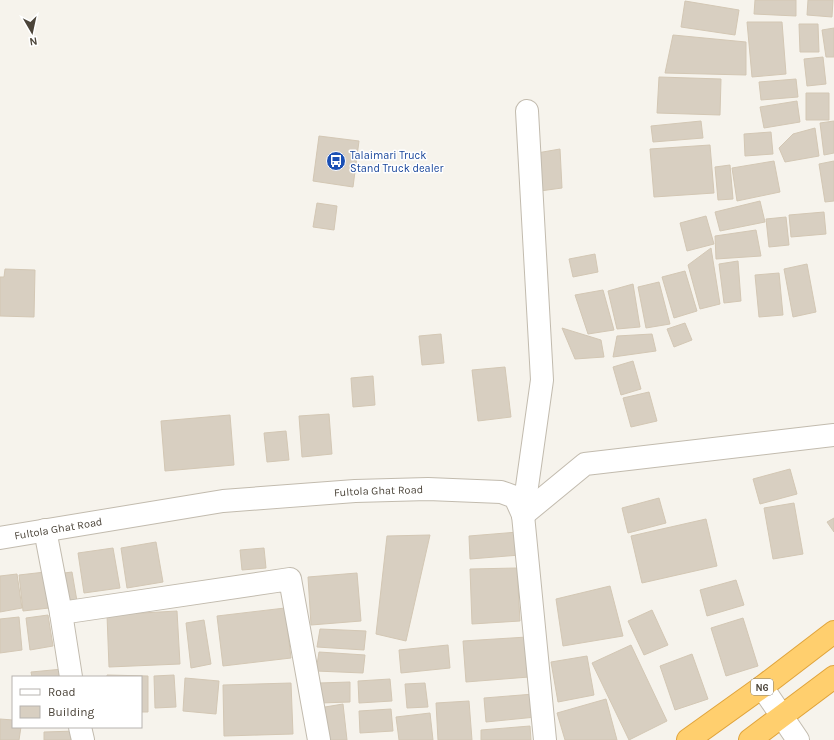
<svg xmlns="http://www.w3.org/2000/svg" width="834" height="740" font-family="Karla,sans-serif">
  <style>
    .building { fill: #d8cfc1; stroke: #d3c7b4 }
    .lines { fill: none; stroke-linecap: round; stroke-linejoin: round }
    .minor-casing { stroke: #c2bbae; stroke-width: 24 }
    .highway-casing { stroke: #e0a43c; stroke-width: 24 }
    .minor { stroke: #fff; stroke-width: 22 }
    .highway { stroke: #ffcf6e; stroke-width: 22 }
    .labels { text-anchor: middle; stroke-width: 3; stroke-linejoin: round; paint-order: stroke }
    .shield { fill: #fff; stroke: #817c74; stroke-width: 1 }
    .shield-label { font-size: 10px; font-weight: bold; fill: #4b4439 }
    .transit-label { font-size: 11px; fill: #164399; stroke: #fff; text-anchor: start }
    .street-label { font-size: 11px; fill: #4b4439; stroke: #fff }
  </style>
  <rect width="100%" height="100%" fill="#f6f3ec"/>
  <path class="building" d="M755 0H796V16L754 14Z
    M808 0H833L832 17 807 15Z
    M685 1 739 10 735 35 681 27Z
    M747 22H782L786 74 752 77Z
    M799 24H818L819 52H800Z
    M834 28V57H826L822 30Z
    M673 35 746 42V75L665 73Z
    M823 57 826 84 807 86 804 59Z
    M659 77 721 79 720 115 657 113Z
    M796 79 798 97 761 100 759 82Z
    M806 93H829V120H806Z
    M797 101 800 122 764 128 760 107Z
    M701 121 703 138 653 142 651 126Z
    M834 121V153L824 155 820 123Z
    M815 128 819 156 785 162 779 148 793 134Z
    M771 132 773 154 745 156 744 134Z
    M319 136 359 141 353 187 313 181Z
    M710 145 714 193 654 197 650 149Z
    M560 149 562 188 540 191 537 153Z
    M774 161 780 192 737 201 732 168Z
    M834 161V201L825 202 819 164Z
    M730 165 733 199 718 200 715 167Z
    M760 201 765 222 720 231 715 212Z
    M317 203 337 206 334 230 313 227Z
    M824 212 826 234 791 237 789 215Z
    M706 216 714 244 687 251 680 223Z
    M786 217 789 245 769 247 766 219Z
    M756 230 761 256 716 259 715 236Z
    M711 248 720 304 700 309 688 265Z
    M595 254 598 272 573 277 569 259Z
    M738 261 741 301 724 303 719 264Z
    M807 264 816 312 793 317 784 269Z
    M5 269 35 270 34 317 0 316V277H4Z
    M685 271 697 311 674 318 662 277Z
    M779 273 783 315 759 317 755 275Z
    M659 282 670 324 646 328 638 287Z
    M633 284 640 327 617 329 608 291Z
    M603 290 614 330 588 334 575 295Z
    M685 323 692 340 674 347 667 329Z
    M562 328 601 340 604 357 575 359Z
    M441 334 444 363 422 365 419 336Z
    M652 334 656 351 613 357 617 336Z
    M633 361 641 389 621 395 613 367Z
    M505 367 511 417 478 421 472 370Z
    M373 376 375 405 353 407 351 378Z
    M649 392 657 421 631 427 623 398Z
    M329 414 332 454 302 457 299 416Z
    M230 415 234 465 165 471 161 421Z
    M286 431 289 460 267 462 264 433Z
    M790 469 797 494 760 504 753 479Z
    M659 498 666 523 628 533 622 508Z
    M794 503 803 554 773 559 764 508Z
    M834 518V532L827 522Z
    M706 519 717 566 642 583 631 536Z
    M518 532 520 555 470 559 469 536Z
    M430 535 406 641 376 634 387 536Z
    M156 542 163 582 127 588 121 548Z
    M113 548 120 588 84 593 78 553Z
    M264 548 266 568 242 570 240 550Z
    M517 568 520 621 472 624 470 569Z
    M45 572 49 608 23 611 19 575Z
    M72 572 78 607 55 610 49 575Z
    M357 573 361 621 311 625 308 577Z
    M17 574 22 608 0 612V576Z
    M736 580 744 605 707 616 700 590Z
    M610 586 623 636 563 646 556 599Z
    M285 608 291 658 223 666 217 616Z
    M652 610 668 645 644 655 628 621Z
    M177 611 180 664 109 667 107 615Z
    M48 615 53 646 30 650 26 618Z
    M19 617 22 650 0 653V619Z
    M743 618 758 666 726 676 711 628Z
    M204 620 211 664 191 668 186 623Z
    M320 629 366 631 364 650 317 647Z
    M527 637 529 677 466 682 463 641Z
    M448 645 450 668 401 673 399 650Z
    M631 645 667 721 629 740 592 663Z
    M319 652 365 655 363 673 316 671Z
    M692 654 708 699 675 710 660 666Z
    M587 656 594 695 558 702 551 662Z
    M63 669 64 677H32L31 672Z
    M107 675 148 676V712H141V677H107Z
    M174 675 176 707 155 708 154 676Z
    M185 678 219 681 216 714 183 711Z
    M390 679 392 701 359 703 358 681Z
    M350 682V702L320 703 319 683Z
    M291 683 293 734 224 736 223 685Z
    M425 683 428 707 407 708 405 684Z
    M534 694 536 717 486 722 484 698Z
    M606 699 617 740H565L557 713Z
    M469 701 472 740H438L436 703Z
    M343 704 347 740H325L319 708Z
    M391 709 393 731 360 733 359 711Z
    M430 713 433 740H399L396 717Z
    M0 719 13 720V727H21L19 740H0Z
    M530 726 531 740H481V730Z
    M76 731 77 740H44V732Z"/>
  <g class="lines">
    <defs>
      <g id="minor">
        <path d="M523 515 542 380 527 111"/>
        <path d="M523 515 585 464 834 435"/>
        <path d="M45 530 61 613 71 677"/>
        <path id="s1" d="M0 538 223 501 355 491 428 489 501 492 515 497 523 515 545 740"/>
        <path d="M61 613 290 579 319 740"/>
        <path d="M762 687 798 740"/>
        <path d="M80 727 83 740"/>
      </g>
      <path id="highway" d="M688 740 762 687 834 632
        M750 740 834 677"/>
    </defs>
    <use href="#minor" class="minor-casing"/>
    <use href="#highway" class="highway-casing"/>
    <use href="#minor" class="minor"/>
    <use href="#highway" class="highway"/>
  </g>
  <defs>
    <symbol id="bus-disc" viewBox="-11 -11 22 22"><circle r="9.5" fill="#1a4fb4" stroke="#fff"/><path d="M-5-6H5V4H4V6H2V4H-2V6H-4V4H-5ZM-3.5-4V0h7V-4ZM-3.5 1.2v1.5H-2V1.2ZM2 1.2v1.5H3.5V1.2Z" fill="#fff"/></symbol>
  </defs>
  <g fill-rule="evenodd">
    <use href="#bus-disc" x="325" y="150" width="22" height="22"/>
  </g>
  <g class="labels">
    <rect class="shield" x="751" y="679" width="22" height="16" rx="3"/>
    <g class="shield-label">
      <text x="762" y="691">N6</text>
    </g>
    <g class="transit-label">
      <text x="350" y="159">Talaimari Truck<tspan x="350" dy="13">Stand Truck dealer</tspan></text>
    </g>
    <g class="street-label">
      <text dy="4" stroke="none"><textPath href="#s1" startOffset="382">Fultola Ghat Road</textPath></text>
      <text dy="4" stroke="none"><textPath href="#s1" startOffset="59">Fultola Ghat Road</textPath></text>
    </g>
  </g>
  <rect x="12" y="676" width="130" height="52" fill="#ffffff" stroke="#b7b4b0"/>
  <rect x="20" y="689" width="20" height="6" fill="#ffffff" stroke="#b7b4b0"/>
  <text x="48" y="696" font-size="12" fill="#4b4439">Road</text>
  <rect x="20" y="706" width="20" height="12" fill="#d8cfc1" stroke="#b7b4b0"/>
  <text x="48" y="716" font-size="12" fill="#4b4439">Building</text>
  <g transform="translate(32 32) rotate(171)" stroke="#ffffff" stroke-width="3" paint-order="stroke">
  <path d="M0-3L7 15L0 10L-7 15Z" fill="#4b4439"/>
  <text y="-6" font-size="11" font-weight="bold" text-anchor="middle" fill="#4b4439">N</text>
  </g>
</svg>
